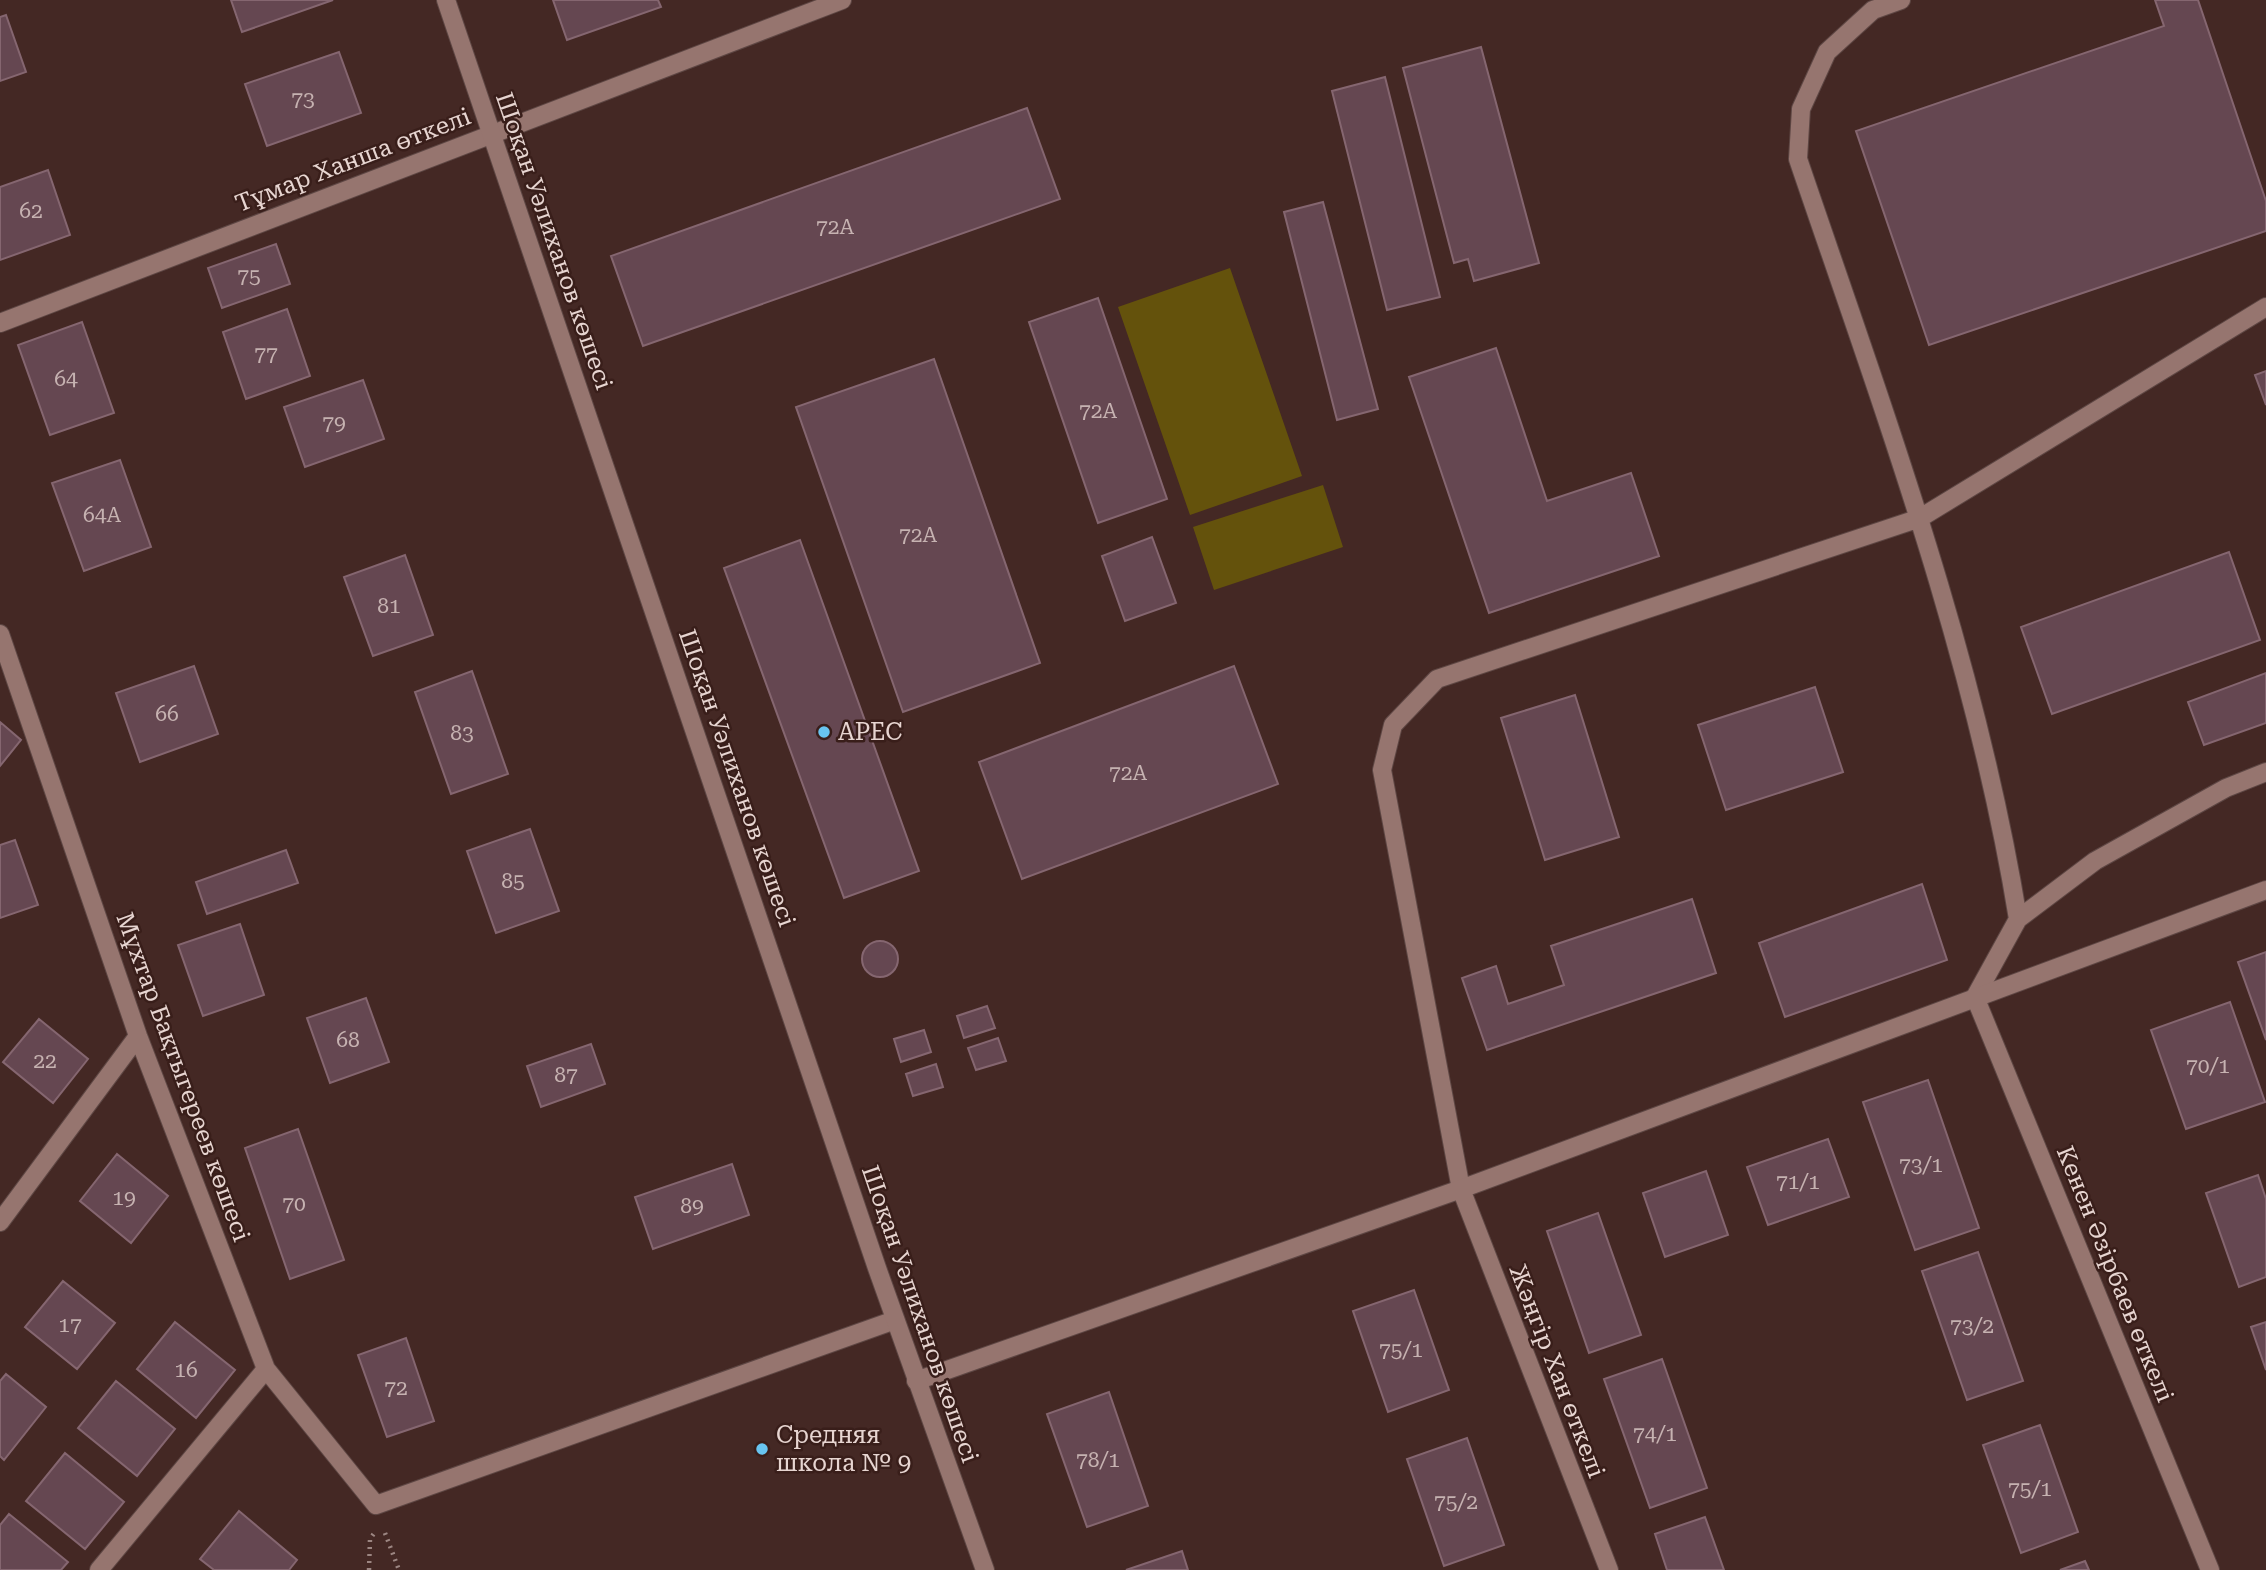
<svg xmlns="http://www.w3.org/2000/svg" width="2266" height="1570" font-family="'Roboto Serif',serif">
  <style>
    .green { fill: #64520c }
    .building { fill: #654751; stroke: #856670; stroke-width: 2 }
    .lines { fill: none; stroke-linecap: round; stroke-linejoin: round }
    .service-casing { stroke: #5e4744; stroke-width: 20 }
    .minor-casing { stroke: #5e4744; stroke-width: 20 }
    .secondary-casing { stroke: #5e4744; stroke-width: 20 }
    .path { stroke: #9c8682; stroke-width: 4.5; stroke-dasharray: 2 5; stroke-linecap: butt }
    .service { stroke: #96756f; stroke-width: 18 }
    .minor { stroke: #96756f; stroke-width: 18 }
    .secondary { stroke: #96756f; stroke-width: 18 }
    .poi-dot { fill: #68c4f0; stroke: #391e1a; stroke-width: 2.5 }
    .labels { text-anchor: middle; stroke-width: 5; stroke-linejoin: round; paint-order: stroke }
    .number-label { font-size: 21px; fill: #c6b2b1 }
    .street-label { font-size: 24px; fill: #e7d5d1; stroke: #391e1a }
    .poi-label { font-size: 24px; fill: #e7d5d1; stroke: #391e1a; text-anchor: start }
  </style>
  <rect width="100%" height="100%" fill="#442824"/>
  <path class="green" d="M1230 268 1302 476 1190 515 1118 307Z
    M1323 485 1343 547 1214 590 1193 527Z"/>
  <path class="building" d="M231 0H333L242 32Z
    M553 0H658L661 7 567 40Z
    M2155 0H2198L2266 201V231L1929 345 1856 131 2164 26Z
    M6 15 26 72 0 81V17Z
    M1481 47 1539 263 1474 281 1468 259 1454 263 1403 68Z
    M339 52 361 113 267 146 245 84Z
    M1385 77 1440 297 1387 310 1332 91Z
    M1027 108 1060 199 643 346 611 256Z
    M48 170 70 235 0 260V187Z
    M1323 202 1378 409 1337 420 1284 212Z
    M276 244 290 284 222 308 208 268Z
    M1098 298 1167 499 1098 523 1029 322Z
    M287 309 310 376 246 399 223 332Z
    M82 322 114 413 50 435 18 345Z
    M1496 348 1547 501 1631 473 1659 556 1489 613 1409 377Z
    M934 359 1040 663 903 712 796 407Z
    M2266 371V405L2255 375Z
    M363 380 384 439 305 467 284 407Z
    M120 460 151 547 84 571 52 483Z
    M1152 537 1176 603 1125 621 1102 556Z
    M800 540 919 871 844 898 724 568Z
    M2229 552 2260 640 2052 714 2021 627Z
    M405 555 433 635 373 656 344 577Z
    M194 666 218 734 140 762 116 693Z
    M1234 666 1278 784 1022 879 979 762Z
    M472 671 508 774 451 794 415 692Z
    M2266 673V723L2204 745 2188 702Z
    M1815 687 1843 772 1726 810 1698 725Z
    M1575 695 1619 837 1545 860 1501 718Z
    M0 722 21 740 0 766Z
    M530 829 559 911 496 933 467 851Z
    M15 840 38 905 0 918V845Z
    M286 850 298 883 207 914 196 882Z
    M1922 884 1947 960 1785 1017 1759 943Z
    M1692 899 1716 973 1487 1050 1462 978 1496 966 1508 1004 1564 985 1551 946Z
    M240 924 264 995 203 1016 178 945Z
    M862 959a18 18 0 1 1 36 0a18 18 0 1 1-36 0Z
    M2266 952V1040L2238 962Z
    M366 998 389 1062 330 1083 307 1018Z
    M2230 1002 2265 1102 2186 1129 2151 1030Z
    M987 1006 995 1028 964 1038 957 1016Z
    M39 1019 88 1059 53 1103 3 1062Z
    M924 1030 931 1052 901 1062 894 1039Z
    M998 1038 1006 1061 976 1070 968 1048Z
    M591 1044 605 1084 541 1107 527 1066Z
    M936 1064 943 1087 913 1096 906 1074Z
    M1928 1080 1979 1228 1915 1250 1863 1102Z
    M298 1129 344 1260 290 1279 245 1148Z
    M1828 1139 1849 1197 1768 1225 1747 1167Z
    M117 1154 168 1196 131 1243 80 1201Z
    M732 1164 749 1215 653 1249 635 1197Z
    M1706 1171 1728 1235 1665 1257 1643 1193Z
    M2258 1175 2266 1199V1277L2239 1287 2206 1193Z
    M1598 1213 1641 1335 1589 1353 1547 1231Z
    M1978 1252 2023 1381 1967 1400 1922 1271Z
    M63 1281 115 1323 77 1369 25 1327Z
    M1414 1290 1449 1390 1388 1412 1353 1311Z
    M175 1322 235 1370 196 1418 137 1369Z
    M2266 1322V1370L2251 1327Z
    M406 1338 434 1421 387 1437 358 1355Z
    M1662 1359 1707 1488 1650 1508 1604 1379Z
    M6 1374 46 1407 4 1460 0 1456V1381Z
    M116 1381 175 1429 137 1476 78 1428Z
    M1109 1392 1148 1506 1087 1527 1047 1414Z
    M2040 1425 2078 1532 2021 1553 1983 1445Z
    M1467 1438 1504 1545 1444 1566 1407 1459Z
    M65 1453 124 1502 85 1549 26 1501Z
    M239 1511 297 1560 289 1570H214L200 1559Z
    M9 1514 68 1562 61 1570H0V1525Z
    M1705 1517 1724 1570H1667L1655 1534Z
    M1182 1551 1188 1570H1126Z
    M2085 1561 2089 1570H2060Z"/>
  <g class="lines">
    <defs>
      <path id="service" d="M1901 0 1873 10 1827 52 1801 109 1798 159C1883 409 1976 659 2018 919
        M1975 997 2018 919 2095 861 2226 788 2266 772
        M1461 1189 1382 770 1393 725 1437 679 1920 518 2266 307"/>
      <path id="minor" d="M0 323 842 0
        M0 634 138 1036 266 1369 376 1505 895 1320
        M1975 997 2210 1570
        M1461 1189 1609 1570
        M0 1222 138 1036
        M916 1381 1461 1189 2266 890
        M99 1570 266 1369"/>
      <path id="secondary" d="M446 0 877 1268 985 1570"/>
    </defs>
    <use href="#service" class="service-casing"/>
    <use href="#minor" class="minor-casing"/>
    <use href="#secondary" class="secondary-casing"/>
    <path class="path" d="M385 1533 399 1570
      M369 1570 370 1539 375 1532"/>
    <use href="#service" class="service"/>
    <use href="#minor" class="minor"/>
    <use href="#secondary" class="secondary"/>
  </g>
  <g class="poi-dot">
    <circle cx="824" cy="732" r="7"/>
    <circle cx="762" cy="1449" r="7"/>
  </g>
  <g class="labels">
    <g class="number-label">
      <text x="303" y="106">73</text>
      <text x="31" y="218">62</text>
      <text x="835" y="234">72А</text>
      <text x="249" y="283">75</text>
      <text x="266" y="361">77</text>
      <text x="66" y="386">64</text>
      <text x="1098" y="418">72А</text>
      <text x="334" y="430">79</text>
      <text x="102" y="522">64А</text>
      <text x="918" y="542">72А</text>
      <text x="389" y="613">81</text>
      <text x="167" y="721">66</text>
      <text x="462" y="740">83</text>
      <text x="1128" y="780">72А</text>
      <text x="513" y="888">85</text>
      <text x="348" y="1047">68</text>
      <text x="45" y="1068">22</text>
      <text x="2208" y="1073">70/1</text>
      <text x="566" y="1082">87</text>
      <text x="1921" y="1172">73/1</text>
      <text x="1798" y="1189">71/1</text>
      <text x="124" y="1205">19</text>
      <text x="294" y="1211">70</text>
      <text x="692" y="1213">89</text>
      <text x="70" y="1332">17</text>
      <text x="1972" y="1333">73/2</text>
      <text x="1401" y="1357">75/1</text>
      <text x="186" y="1377">16</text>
      <text x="396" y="1395">72</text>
      <text x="1655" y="1441">74/1</text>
      <text x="1098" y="1467">78/1</text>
      <text x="2030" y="1496">75/1</text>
      <text x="1456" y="1509">75/2</text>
    </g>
    <g class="street-label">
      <text transform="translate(353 160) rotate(-21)" y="8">Тұмар Ханша өткелі</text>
      <text transform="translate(554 241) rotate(71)" y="8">Шоқан Уәлиханов көшесі</text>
      <text transform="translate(737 778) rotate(71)" y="8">Шоқан Уәлиханов көшесі</text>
      <text transform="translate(183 1077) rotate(70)" y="8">Мұхтар Бақтыгереев көшесі</text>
      <text transform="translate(2115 1274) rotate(68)" y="8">Кенен Әзірбаев өткелі</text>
      <text transform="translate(920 1314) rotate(71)" y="8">Шоқан Уәлиханов көшесі</text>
      <text transform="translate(1557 1371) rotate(69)" y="8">Жәңгір Хан өткелі</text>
    </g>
    <g class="poi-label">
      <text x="838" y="740">APEC</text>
      <text x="776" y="1443">Средняя<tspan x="776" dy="28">школа № 9</tspan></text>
    </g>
  </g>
</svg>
